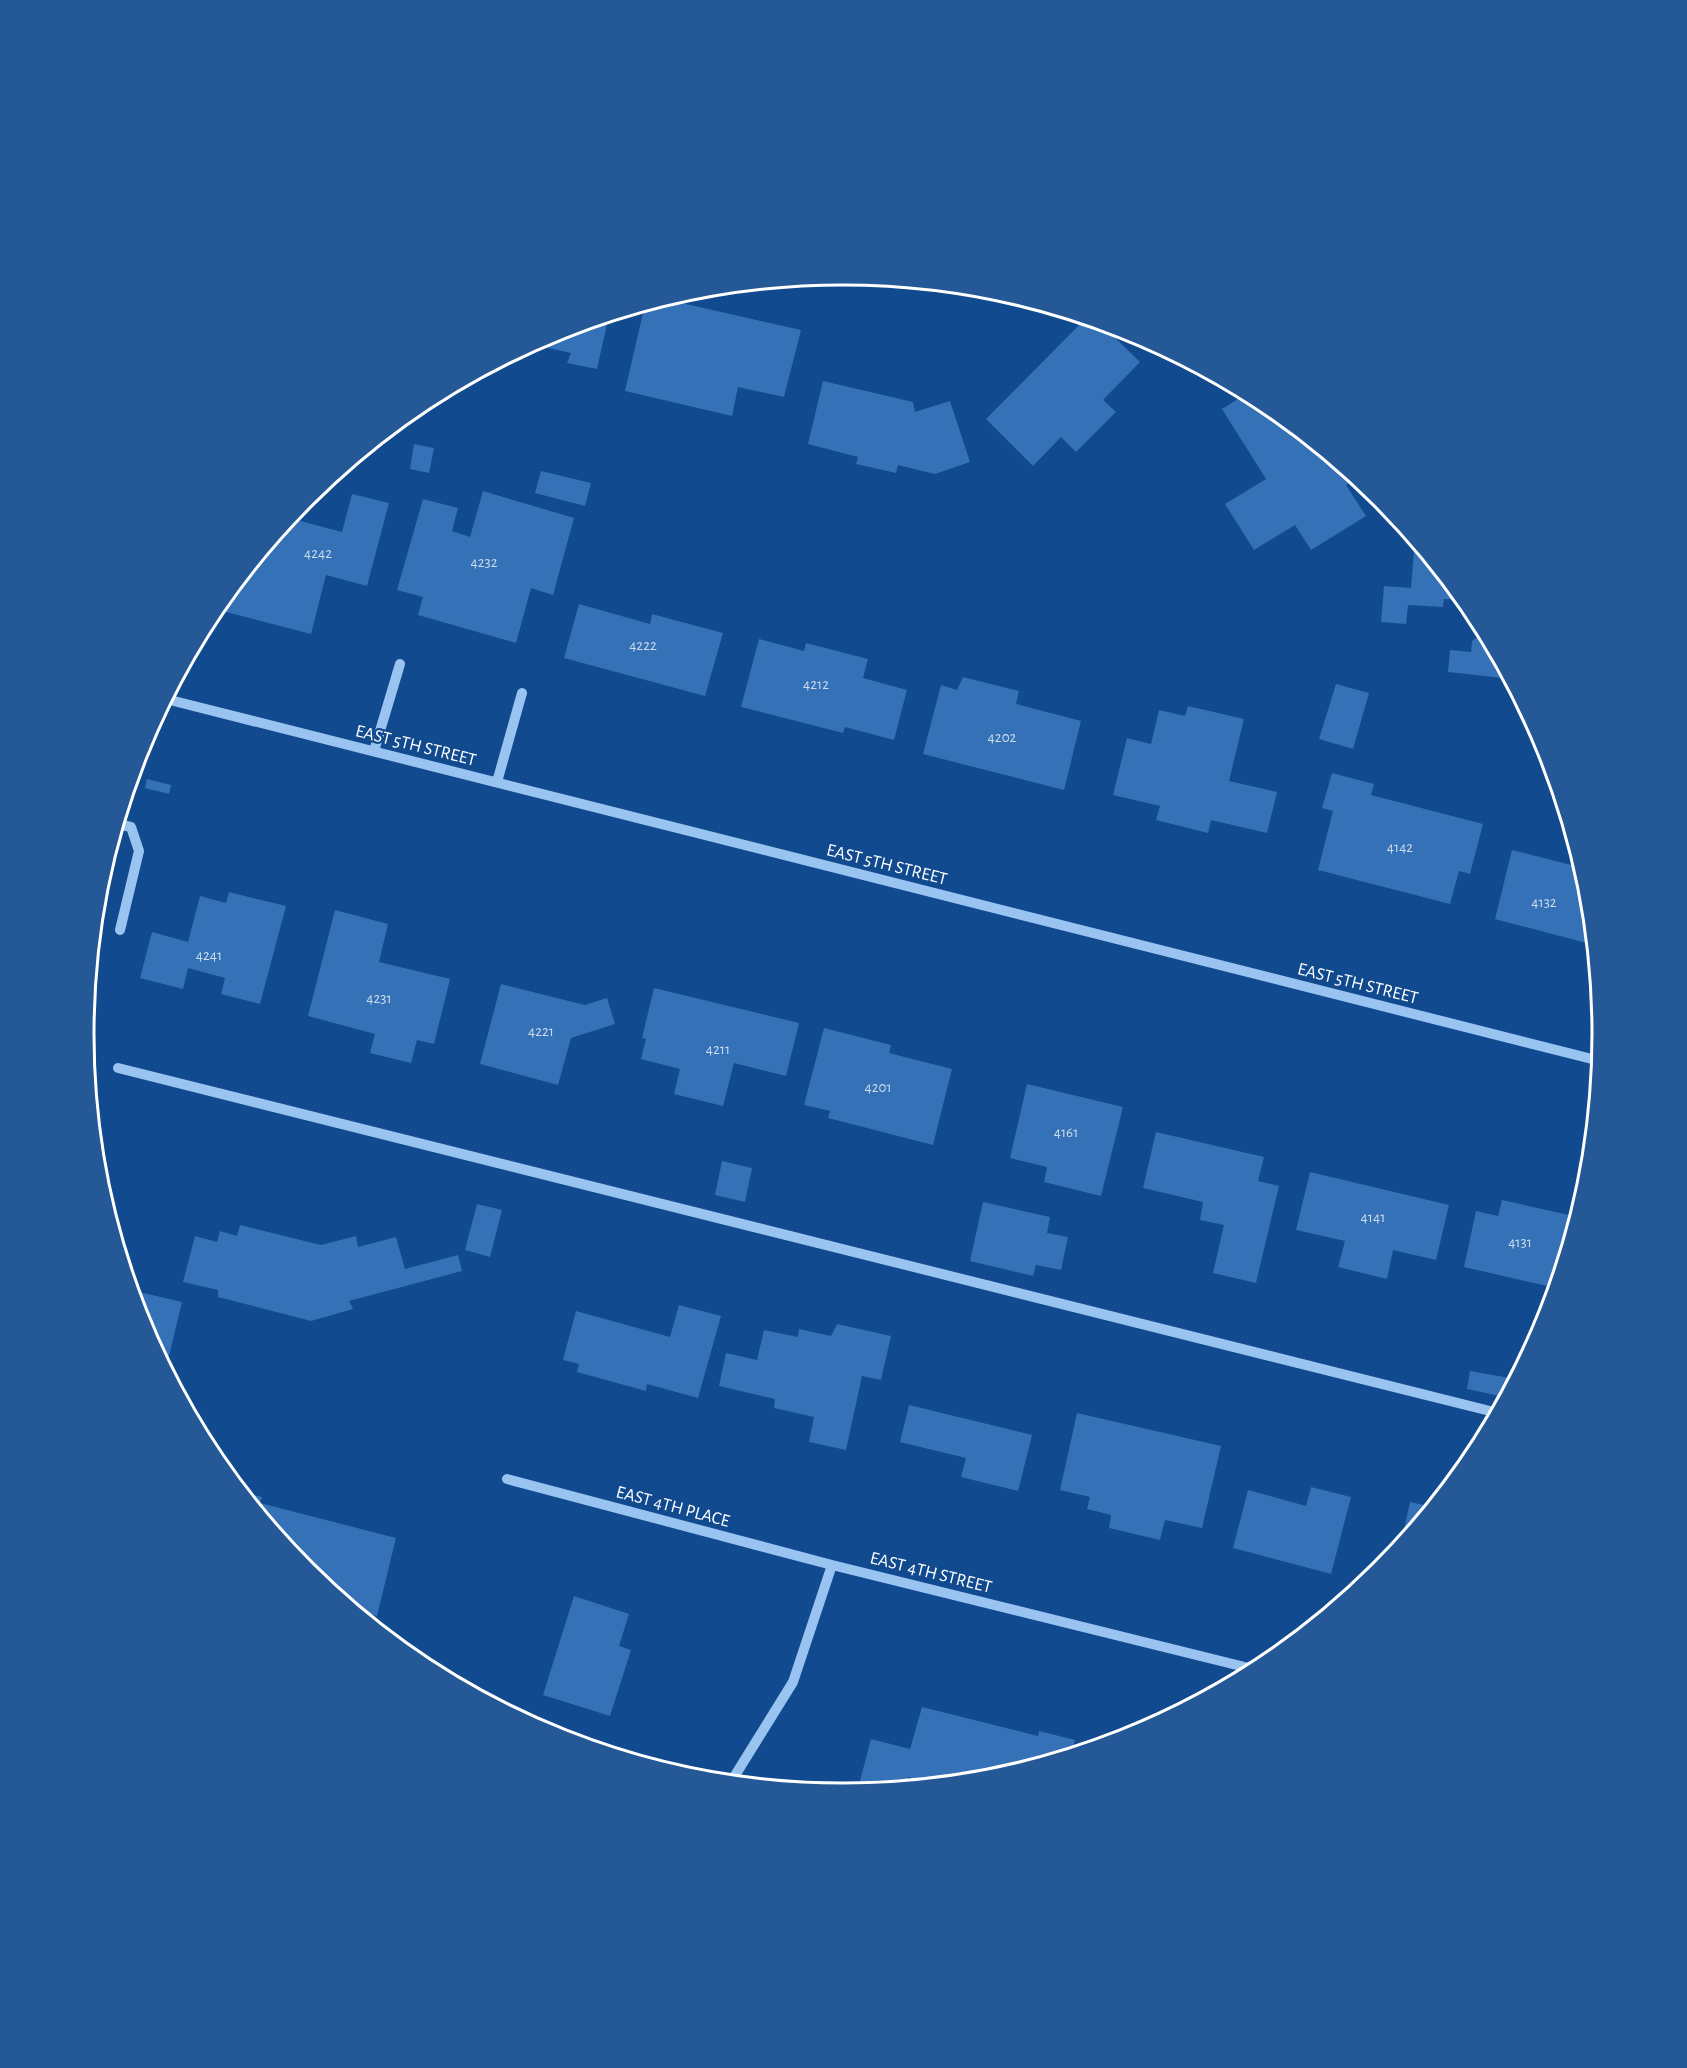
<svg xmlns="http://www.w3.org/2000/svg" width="1687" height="2068" font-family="'Alegreya Sans',sans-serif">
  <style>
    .building { fill: #3471b6 }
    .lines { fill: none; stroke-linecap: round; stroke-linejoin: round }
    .minor { stroke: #99c4f2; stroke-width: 10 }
    .labels { text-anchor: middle; stroke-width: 4.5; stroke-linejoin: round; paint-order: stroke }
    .number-label { font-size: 15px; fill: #ccdced }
    .street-label { font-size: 18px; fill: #fff; stroke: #114a8e }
    .rim { fill: none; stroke: #fff; stroke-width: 3 }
  </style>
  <rect width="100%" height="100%" fill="#114a8e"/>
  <path class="building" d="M664 299 801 330 784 397 738 387 732 416 625 391 645 304Z
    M609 315 597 369 567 363 571 353 531 344 553 332Z
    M1086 318 1098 321 1140 362 1103 400 1116 412 1076 452 1061 437 1033 466 986 419Z
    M823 381 913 402 915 412 950 401 970 462 935 474 898 465 896 473 856 464 858 457 808 444Z
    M1247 393 1266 403 1357 478 1346 485 1366 516 1311 550 1295 525 1254 550 1225 504 1266 479 1222 409Z
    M414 444 434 448 429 473 410 469Z
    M541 471 591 483 585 506 535 493Z
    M483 491 574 518 553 595 531 588 516 643 418 615 423 597 397 590 423 499 458 508 452 531 470 537Z
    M352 494 389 503 367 586 326 575 311 634 215 609 289 518 342 532Z
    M1415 539 1465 600 1444 599 1443 607 1408 605 1406 624 1381 622 1384 586 1411 588Z
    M579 604 650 624 652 614 723 633 705 696 564 658Z
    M1485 631 1511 679 1448 672 1450 650 1471 652 1472 641Z
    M759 639 804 651 806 643 868 659 863 678 907 690 894 740 845 727 843 733 741 707Z
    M963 677 1019 691 1016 704 1081 721 1064 790 923 754 941 685 957 690Z
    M1336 684 1369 693 1353 749 1319 739Z
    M1188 706 1244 719 1229 781 1277 792 1267 833 1211 820 1208 833 1156 820 1160 806 1113 795 1127 738 1151 744 1159 710 1185 716Z
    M1332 773 1374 784 1371 795 1483 824 1470 874 1459 871 1450 904 1318 870 1333 811 1322 808Z
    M147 779 171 785 169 794 145 788Z
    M1512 850 1583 868 1588 886 1594 945 1495 919Z
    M104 869 108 871 98 913H96L99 885Z
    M229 892 286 906 260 1004 221 994 225 978 188 968 183 989 140 978 152 932 188 942 200 896 226 903Z
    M335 910 388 924 379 962 450 979 434 1044 417 1040 411 1063 370 1053 375 1034 308 1016Z
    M501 984 585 1005 607 998 615 1024 571 1038 558 1085 480 1064Z
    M654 988 799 1023 786 1076 734 1063 723 1106 674 1094 680 1069 641 1059 646 1039 642 1038Z
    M824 1028 891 1045 889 1053 952 1069 933 1145 828 1118 830 1111 804 1105Z
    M1027 1084 1123 1107 1101 1196 1044 1182 1047 1167 1010 1158Z
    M1156 1132 1264 1157 1258 1181 1279 1186 1256 1283 1213 1273 1224 1225 1200 1220 1203 1202 1143 1188Z
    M722 1161 752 1168 745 1202 715 1195Z
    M1310 1172 1449 1205 1436 1260 1393 1250 1387 1279 1338 1267 1345 1241 1296 1230Z
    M1502 1200 1578 1217 1556 1288 1464 1267 1476 1211 1498 1216Z
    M983 1202 1050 1217 1047 1233 1068 1237 1061 1270 1036 1265 1033 1276 970 1261Z
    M477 1204 502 1210 490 1257 465 1250Z
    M240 1225 321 1245 356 1236 358 1247 396 1237 405 1269 458 1255 462 1271 349 1301 353 1309 311 1321 218 1297V1290L183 1282 195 1236 217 1242 220 1231 237 1236Z
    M131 1290 182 1302 168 1360 160 1358 142 1324Z
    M679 1305 721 1316 698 1398 647 1384 646 1391 577 1372 579 1364 563 1360 576 1311 670 1337Z
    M837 1324 891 1336 881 1380 862 1376 846 1450 809 1442 814 1417 774 1408 775 1399 719 1386 726 1353 757 1360 764 1330 798 1337 799 1329 831 1336Z
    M1470 1371 1510 1378 1504 1397 1467 1389Z
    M909 1405 1032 1435 1018 1491 961 1477 966 1458 900 1442Z
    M1077 1413 1221 1446 1202 1528 1165 1520 1160 1540 1109 1528 1111 1515 1087 1509 1090 1497 1060 1490Z
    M1311 1487 1351 1497 1331 1574 1233 1548 1248 1490 1306 1506Z
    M242 1492 262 1497 260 1503 396 1538 377 1616 354 1610 306 1571Z
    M1410 1502 1433 1507 1400 1548Z
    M574 1596 629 1614 619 1646 631 1650 610 1716 543 1695Z
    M922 1707 1038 1736 1039 1731 1075 1740 1071 1755 991 1779 936 1784 908 1777 906 1787 857 1792 871 1739 910 1749Z"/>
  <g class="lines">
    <path class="minor" d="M166 699 1600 1061
      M374 751 400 664
      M497 782 522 693
      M117 824 131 827 139 851 120 930
      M118 1068 1498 1413
      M507 1479 832 1565
      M731 1782 793 1682 832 1565 1257 1670"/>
  </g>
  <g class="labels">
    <g class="number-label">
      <text x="318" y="558">4242</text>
      <text x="484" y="567">4232</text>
      <text x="643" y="650">4222</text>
      <text x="816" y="689">4212</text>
      <text x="1002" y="742">4202</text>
      <text x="1400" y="852">4142</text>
      <text x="1544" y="907">4132</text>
      <text x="209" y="960">4241</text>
      <text x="379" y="1003">4231</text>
      <text x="541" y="1036">4221</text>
      <text x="718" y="1054">4211</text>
      <text x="878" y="1092">4201</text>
      <text x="1066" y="1137">4161</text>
      <text x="1373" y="1222">4141</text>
      <text x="1520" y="1247">4131</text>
    </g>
    <g class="street-label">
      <text transform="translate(416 745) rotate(14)" y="6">EAST 5TH STREET</text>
      <text transform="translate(887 864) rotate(14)" y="6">EAST 5TH STREET</text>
      <text transform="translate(1358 983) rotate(14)" y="6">EAST 5TH STREET</text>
      <text transform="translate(673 1506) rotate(15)" y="6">EAST 4TH PLACE</text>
      <text transform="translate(931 1572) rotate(14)" y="6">EAST 4TH STREET</text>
    </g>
  </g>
  <path d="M0 0H1687V2068H0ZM94 1034a749 749 0 1 1 1498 0a749 749 0 1 1-1498 0Z" fill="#245897" fill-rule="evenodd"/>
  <path class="rim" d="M94 1034a749 749 0 1 1 1498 0a749 749 0 1 1-1498 0Z"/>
</svg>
